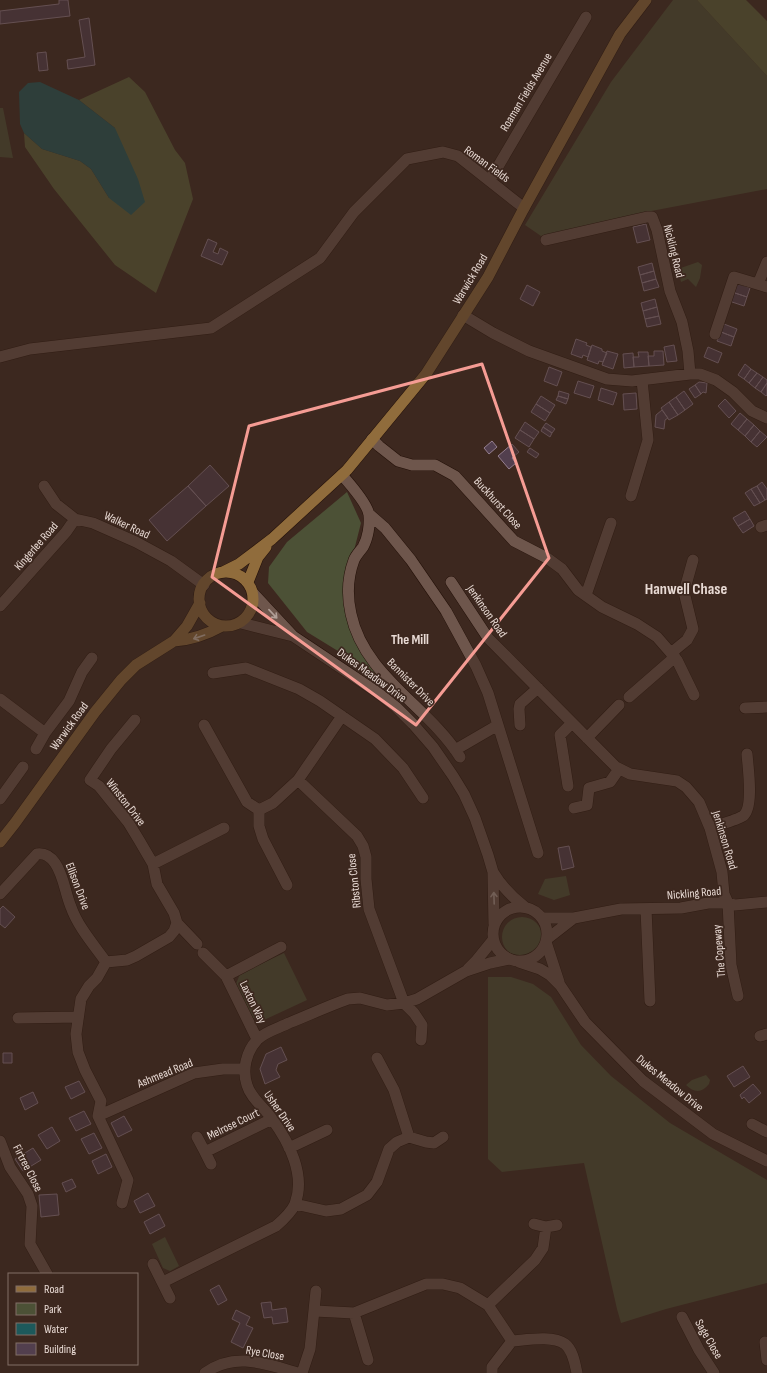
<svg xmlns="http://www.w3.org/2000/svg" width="767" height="1373" font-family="'Sofia Sans Condensed',sans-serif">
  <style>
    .green { fill: #4c5136 }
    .forest { fill: #5c633b }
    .water { fill: #1d595b }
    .building { fill: #523f4e; stroke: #957f8f }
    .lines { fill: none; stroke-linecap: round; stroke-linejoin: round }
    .minor-casing { stroke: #231008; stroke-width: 12 }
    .tertiary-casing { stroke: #231008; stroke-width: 12 }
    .secondary-casing { stroke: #231008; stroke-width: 12 }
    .minor { stroke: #6e564c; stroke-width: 11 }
    .tertiary { stroke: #6e564c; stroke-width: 11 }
    .secondary { stroke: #906c3c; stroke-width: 11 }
    .oneway { stroke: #b19f97 }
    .oneway2 { stroke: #d2beae }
    .marked { fill: none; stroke: #f59c94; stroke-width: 3; stroke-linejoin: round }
    .labels { text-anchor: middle; stroke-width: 3.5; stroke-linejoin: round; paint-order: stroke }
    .street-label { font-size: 12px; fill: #e8dad4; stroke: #3d281f }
    .quarter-label { font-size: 14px; font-weight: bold; fill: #e8dad4; stroke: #3d281f }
    .district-label { font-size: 16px; font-weight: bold; fill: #e8dad4; stroke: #3d281f }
  </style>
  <rect width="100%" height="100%" fill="#3d281f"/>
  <path class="green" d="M673 0H697L767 76V189L646 212 541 236 525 225 611 82Z
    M0 108H3L13 158 0 157Z
    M698 262 702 265 700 278 696 287 688 279 681 282 678 269Z
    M347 492 361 523 344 590 349 625 377 675 307 632 268 583 269 567 287 542Z
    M566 876 570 895 554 900 538 894 545 879Z
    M502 937a20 20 0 1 1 40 0a20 20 0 1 1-40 0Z
    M284 953 307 1000 264 1020 252 1018 236 984 240 974Z
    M488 977H511L533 984 551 997 581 1045 611 1076 670 1123 767 1180V1283L666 1309 621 1323 617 1309 584 1163 502 1172 488 1159Z
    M706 1075 710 1080 709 1084C702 1093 694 1093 686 1085L692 1080Z
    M165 1237 179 1266 170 1271 163 1268 152 1244Z"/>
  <path class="forest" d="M697 0H746L767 21V76Z
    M129 77 145 92 175 150 185 163 193 199 156 293 115 265 54 189 25 147 24 133 42 149 80 161 91 169 109 198 115 128 79 100Z"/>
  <path class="water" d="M40 82 79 100 115 128 138 179 145 202 131 215 109 198 91 169 80 161 42 149 24 133 20 124 19 92 28 83Z"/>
  <path class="building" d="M59 0H68L70 16 0 24V11L59 4Z
    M89 18 95 65 68 69 67 60 85 57 79 20Z
    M46 52 48 70 39 71 37 53Z
    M646 224 650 240 637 243 633 227Z
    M208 239 217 243 213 252 218 254 220 248 228 252 222 265 201 256Z
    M652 263 654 271 640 275 638 267Z
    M654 271 656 279 642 283 640 275Z
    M656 279 659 287 644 291 642 283Z
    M735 282 750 288 747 297 732 292Z
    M527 285 540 292 533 306 520 299Z
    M732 292 747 297 744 306 729 301Z
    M655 299 657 307 643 311 641 303Z
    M657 307 659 316 645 319 643 311Z
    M659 316 661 324 647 327 645 319Z
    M724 324 737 329 734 337 721 332Z
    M721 332 734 337 731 346 717 341Z
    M576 339 587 343 586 345 591 347 588 357 583 355 582 358 571 354Z
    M592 345 602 349V351L607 353 603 362 599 361 598 364 587 360Z
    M674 345 677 361 667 362 664 347Z
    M708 347 722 353 718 363 704 357Z
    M607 351 618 354 613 369 602 365Z
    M654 351H663L664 365 649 366 648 356H654Z
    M638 352H648L649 366 634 367 633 357H639Z
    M633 353 634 367 624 368 623 354Z
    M745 364 751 369 744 379 738 375Z
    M549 367 562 372 557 386 544 381Z
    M751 369 757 373 749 383 744 379Z
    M757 373 763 377 755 388 749 383Z
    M763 377 767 380V383L761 392 755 388Z
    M578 381 594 386 590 398 574 393Z
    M699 382 707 383 706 393 703 392 701 394 695 385Z
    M767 383V395L766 396 761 392Z
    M695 385 701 394 695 398 689 389Z
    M601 388 617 393 613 405 598 400Z
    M559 391 569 394 568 399 558 396Z
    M684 391 693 404 685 410 676 397Z
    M636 393 637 409 624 410 623 394Z
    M541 396 555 405 550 413 536 404Z
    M558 396 568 399 566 404 556 400Z
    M676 397 685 410 678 415 669 402Z
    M725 399 736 411 729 418 718 406Z
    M669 402 678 415 669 420 661 408Z
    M536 404 550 413 545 421 531 412Z
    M662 410 668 418 665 420 664 429 655 427 656 415Z
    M740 413 747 419 738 430 731 424Z
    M747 419 754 425 745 436 738 430Z
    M525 422 539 432 534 439 520 430Z
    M546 423 555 429 552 433 543 427Z
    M754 425 760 431 751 442 745 436Z
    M543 427 552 433 550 437 541 431Z
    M520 430 534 439 529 447 515 438Z
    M760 431 767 437 757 447 751 442Z
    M492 441 497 447 489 454 484 448Z
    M512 444 519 452 512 458 516 463 509 469 498 456Z
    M530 448 539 454 536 458 527 452Z
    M210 465 229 486 206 506 188 486Z
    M762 482 767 489V499L765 500 757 486Z
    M188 486 206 506 167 541 149 520Z
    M757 486 765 500 760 503 751 489Z
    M751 489 760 503 754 506 745 493Z
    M745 511 750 519 738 526 733 518Z
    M750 519 754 526 743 533 738 526Z
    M569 846 574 867 562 870 558 848Z
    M3 906 15 917 5 928 0 924V909Z
    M281 1047 287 1060 278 1064 276 1070 280 1077 265 1084 260 1069 266 1054Z
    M3 1053H12V1063H3Z
    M743 1066 750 1077 734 1087 727 1076Z
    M79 1081 85 1092 71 1099 65 1087Z
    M753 1084 761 1093 749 1103 744 1097 742 1099 740 1095Z
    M33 1092 38 1103 25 1110 20 1098Z
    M84 1111 91 1124 76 1131 69 1118Z
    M124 1116 132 1130 118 1137 111 1123Z
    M52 1127 60 1141 47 1149 38 1135Z
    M94 1133 102 1148 89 1154 81 1139Z
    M33 1148 41 1160 23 1171 15 1159Z
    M106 1154 112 1167 98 1174 92 1161Z
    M72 1179 76 1187 66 1192 62 1183Z
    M148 1193 155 1206 140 1213 134 1201Z
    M57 1194 59 1215 41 1217 39 1195Z
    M159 1214 165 1226 150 1234 144 1222Z
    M219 1285 227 1300 218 1305 210 1290Z
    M271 1302 272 1310 286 1308 288 1322 273 1324 272 1317 264 1318 261 1303Z
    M236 1310 250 1317 246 1325 253 1328 243 1348 231 1342 240 1323 232 1319Z"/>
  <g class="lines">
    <defs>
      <path id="minor" d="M490 180 586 17
        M546 240 647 217H652L657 230 670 291 682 322 688 351 690 374
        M758 284 767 262
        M463 315 493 333 529 351 607 379 632 381 690 374H700L716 380 733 392 752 411 767 418
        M715 334 734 277 767 287
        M0 357 30 349 211 328 320 258 354 212 407 159 443 152 458 156 524 208
        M372 439 379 446 398 461 412 465H435L455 476 514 541 547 558 562 569 578 590 602 607 637 624 657 637 677 660 694 695
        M342 475C349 483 368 504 369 515 370 525 368 538 363 547 360 551 356 555 354 560 348 576 347 596 351 614 364 676 428 706 460 757
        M44 486 56 504 75 519 93 523 136 542 171 561 204 585
        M631 496 648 440 642 380
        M369 514 385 528 411 560 446 611 476 666 488 693 538 853
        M761 527 767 525
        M451 582 488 638 616 767 630 774 677 781 686 787 699 802 710 828 722 872 724 894 728 903 731 965 738 996
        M586 595 611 523
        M0 606 66 532 75 519
        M671 653 687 640 693 629 684 592 693 560
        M213 673 246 668 299 689 320 701 375 739 403 768 423 798
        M629 697 675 657
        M0 699 45 733 69 701 82 672 92 658
        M745 708 767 707
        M204 725 247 802 259 810
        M520 725 519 709 520 704 538 688
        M587 738 619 705
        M36 749 45 733
        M455 750 498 725
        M298 780 342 716
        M568 786 560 735 572 723
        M0 799 23 767
        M574 808 587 805 589 788 610 782 619 769
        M259 810 273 803 298 780 357 836 363 846 366 857V879L369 909 404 1003 414 1013 422 1025 421 1040
        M259 810V826L263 839 287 885
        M710 828C718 825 737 820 743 816 754 808 748 767 747 754
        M153 864 224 828
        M0 894 37 854C45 853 50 856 55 863 64 876 65 893 71 907 78 927 94 945 106 962
        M646 909 650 1001
        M543 918H574L621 909 681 908 708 903H728L735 905 767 902
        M177 923 197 944
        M547 939 574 918
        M203 953 226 976 257 1039
        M106 962 127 960 136 956 169 937 174 931 177 923 174 913 157 884 153 864 139 840 128 822 99 786 90 780 111 749 135 720
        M106 962 97 978 89 986 81 999 76 1034 78 1052 85 1070 101 1101 98 1116 194 1073 223 1069H244
        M468 969 476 961 493 940
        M226 976 281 947
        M18 1018 78 1017
        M760 1036 767 1034
        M377 1058 394 1090 409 1137
        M98 1116 128 1180 122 1203
        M752 1124 767 1132
        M197 1137 205 1152
        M0 1141 10 1167 28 1194 32 1206 30 1244 47 1274
        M289 1148 327 1130
        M211 1164 205 1152 272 1119
        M295 1204 326 1211 341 1209 367 1195 377 1182 389 1149 397 1142 409 1137 426 1142 434 1143 443 1137
        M534 1224 546 1227 557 1225
        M153 1264 170 1298
        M163 1282 276 1226C283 1220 291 1213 295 1204 306 1175 289 1142 272 1119 265 1108 251 1099 247 1085 242 1070 246 1052 257 1040 264 1032 279 1028 289 1023 309 1015 328 1006 348 999L360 998 387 1005 404 1003 417 999 466 971 490 963 509 959
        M488 1305 535 1260 543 1248 546 1227
        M315 1311 354 1313 426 1284H443L460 1288 488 1305 512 1341C526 1340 553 1335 565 1344 573 1350 575 1364 577 1373
        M354 1313 368 1360
        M682 1317 699 1350 714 1373
        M765 1342 767 1360
        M205 1373C235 1351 266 1364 298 1373
        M302 1373 310 1349 316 1291
        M492 1373V1367L512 1341"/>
      <path id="tertiary" d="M253 593 293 636 377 692 396 707 413 724 433 747 453 776 464 794 475 818 488 855 493 872 494 924
        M241 623 293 636
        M493 872C502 887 512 897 525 907
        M493 934a27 27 0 1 1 54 0a27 27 0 1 1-54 0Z
        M546 942 559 982
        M519 962 540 969 550 975 560 985 585 1022 643 1081 713 1134 767 1161"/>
      <path id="secondary" d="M199 599a27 27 0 1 1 54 0a27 27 0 1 1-54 0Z
        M223 572 239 564 272 539 347 470 426 374 488 277 524 208 620 34 646 0
        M248 582 258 557 266 547
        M174 641C192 640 206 635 222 626
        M0 842 15 823 95 712 121 680 136 665 174 641 187 626 200 603"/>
    </defs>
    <use href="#minor" class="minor-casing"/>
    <use href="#tertiary" class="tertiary-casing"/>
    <use href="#secondary" class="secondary-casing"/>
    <use href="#minor" class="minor"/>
    <use href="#tertiary" class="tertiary"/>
    <use href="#secondary" class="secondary"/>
  </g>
  <defs><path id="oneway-shaft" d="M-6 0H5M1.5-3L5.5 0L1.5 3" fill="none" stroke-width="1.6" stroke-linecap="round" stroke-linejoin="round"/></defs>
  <g class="oneway">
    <use href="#oneway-shaft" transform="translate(273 614) rotate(47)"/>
    <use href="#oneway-shaft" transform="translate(494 898) rotate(-92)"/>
  </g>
  <use class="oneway2" href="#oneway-shaft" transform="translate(199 637) rotate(161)"/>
  <path d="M0 0H767V1373H0ZM482 364 549 558 416 725 212 577 249 426Z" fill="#3d281f" fill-opacity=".55" fill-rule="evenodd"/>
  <path class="marked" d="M482 364 549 558 416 725 212 577 249 426Z"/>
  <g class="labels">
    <g class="street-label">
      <text transform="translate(526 92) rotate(-59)" y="4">Roaman Fields Avenue</text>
      <text transform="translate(487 164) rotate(36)" y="4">Roman Fields</text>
      <text transform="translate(674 251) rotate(76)" y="4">Nickling Road</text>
      <text transform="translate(470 279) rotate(-59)" y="4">Warwick Road</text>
      <text transform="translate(498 503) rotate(48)" y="4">Buckhurst Close</text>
      <text transform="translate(127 525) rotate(25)" y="4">Walker Road</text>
      <text transform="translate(36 546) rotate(-49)" y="4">Kingerlee Road</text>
      <text transform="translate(487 611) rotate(55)" y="4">Jenkinson Road</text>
      <text transform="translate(372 675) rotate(36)" y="4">Dukes Meadow Drive</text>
      <text transform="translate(411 682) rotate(45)" y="4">Bannister Drive</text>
      <text transform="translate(69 726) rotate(-54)" y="4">Warwick Road</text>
      <text transform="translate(126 802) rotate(52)" y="4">Winston Drive</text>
      <text transform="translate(725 840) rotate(73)" y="4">Jenkinson Road</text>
      <text transform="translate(354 881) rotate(-96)" y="4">Ribston Close</text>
      <text transform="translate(78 886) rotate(69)" y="4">Ellison Drive</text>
      <text transform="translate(694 893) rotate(-5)" y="4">Nickling Road</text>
      <text transform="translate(719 951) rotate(-95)" y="4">The Copeway</text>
      <text transform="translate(253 1002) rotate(64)" y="4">Laxton Way</text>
      <text transform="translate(165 1073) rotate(-22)" y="4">Ashmead Road</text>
      <text transform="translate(670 1083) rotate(39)" y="4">Dukes Meadow Drive</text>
      <text transform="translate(280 1111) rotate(55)" y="4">Usher Drive</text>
      <text transform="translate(233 1124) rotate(-26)" y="4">Melrose Court</text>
      <text transform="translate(28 1168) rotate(63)" y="4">Firtree Close</text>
      <text transform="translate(709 1339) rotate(60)" y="4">Sage Close</text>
      <text transform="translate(265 1353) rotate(10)" y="4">Rye Close</text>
    </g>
    <g class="quarter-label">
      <text x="410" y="644">The Mill</text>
    </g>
    <g class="district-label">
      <text x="686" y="594">Hanwell Chase</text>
    </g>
  </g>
  <rect x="8" y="1273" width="130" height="92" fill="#3d281f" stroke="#816f67"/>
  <rect x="16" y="1286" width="20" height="6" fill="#906c3c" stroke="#816f67"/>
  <text x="44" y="1293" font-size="12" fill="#e8dad4">Road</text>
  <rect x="16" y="1303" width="20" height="12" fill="#4c5136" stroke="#816f67"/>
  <text x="44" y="1313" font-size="12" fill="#e8dad4">Park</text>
  <rect x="16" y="1323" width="20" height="12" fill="#1d595b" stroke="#816f67"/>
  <text x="44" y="1333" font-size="12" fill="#e8dad4">Water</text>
  <rect x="16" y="1343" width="20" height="12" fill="#523f4e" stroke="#816f67"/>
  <text x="44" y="1353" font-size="12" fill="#e8dad4">Building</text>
</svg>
